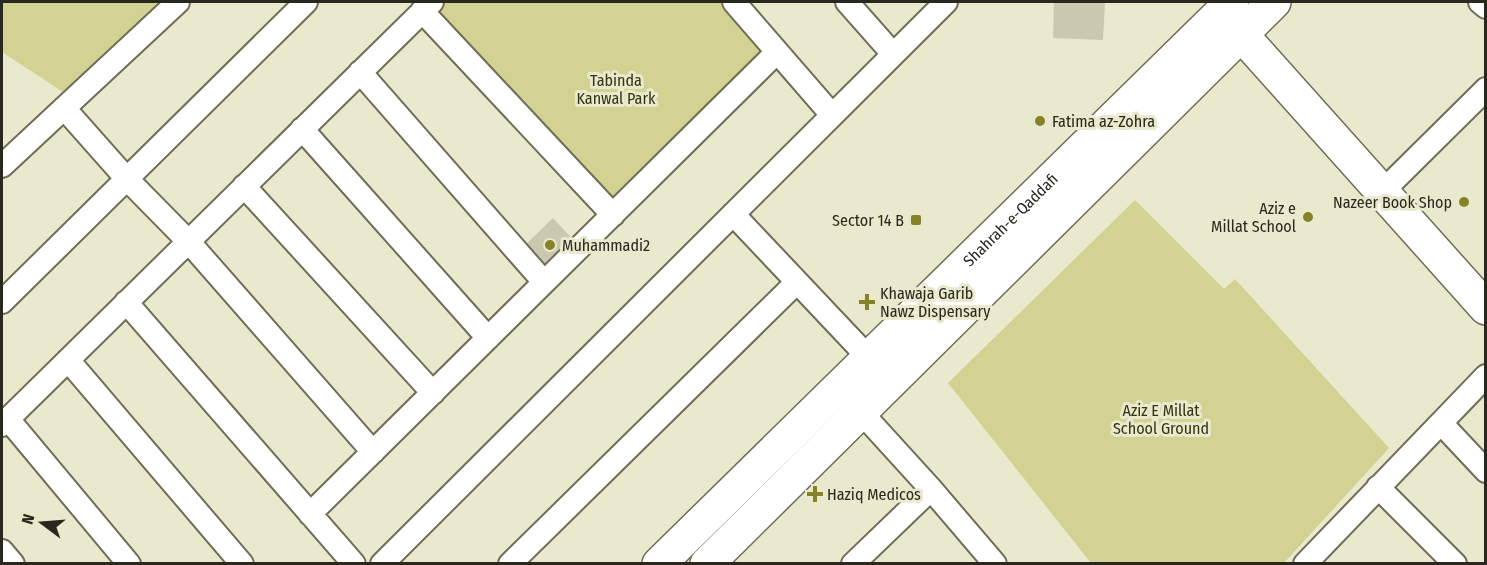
<svg xmlns="http://www.w3.org/2000/svg" width="1487" height="565" font-family="'Fira Sans Condensed',sans-serif">
  <style>
    .green { fill: #d3d293 }
    .building { fill: #c9c9af }
    .lines { fill: none; stroke-linecap: round; stroke-linejoin: round }
    .minor-casing { stroke: #6e6e56; stroke-width: 26 }
    .secondary-casing { stroke: #6e6e56; stroke-width: 36 }
    .primary-casing { stroke: #6e6e56; stroke-width: 36 }
    .minor { stroke: #fff; stroke-width: 22 }
    .secondary { stroke: #fff; stroke-width: 33 }
    .primary { stroke: #fff; stroke-width: 33 }
    .poi-dot { fill: #85822a; stroke: #e9e9ce; stroke-width: 2 }
    .labels { text-anchor: middle; stroke-width: 6; stroke-linejoin: round; paint-order: stroke }
    .park-label { font-size: 16px; fill: #353411; stroke: #e9e9ce }
    .poi-label { font-size: 16px; fill: #28281e; stroke: #e9e9ce; text-anchor: start }
    .street-label { font-size: 16px; fill: #28281e; stroke: #e9e9ce }
  </style>
  <rect width="100%" height="100%" fill="#e9e9ce"/>
  <path class="green" d="M2 2H161L66 94 2 52Z
    M432 2H734L777 52 613 215 422 11Z
    M1135 200 1224 289 1235 279 1389 448 1284 563H1091L948 383Z"/>
  <path class="building" d="M1054 2H1105L1103 40 1053 38Z
    M553 218 577 244 547 272 523 247Z"/>
  <g class="lines">
    <defs>
      <path id="minor" d="M734 2 832 115
        M847 2 893 54
        M1480 2 1486 7
        M422 11 613 215
        M360 72 544 282
        M64 108 126 178 188 241 373 452
        M302 129 488 338
        M2 166 178 2
        M244 186 433 393
        M1382 192 1486 89
        M733 214 869 358
        M2 302 306 2
        M126 302 354 564
        M68 360 242 564
        M8 419 129 564
        M1441 423 1486 471
        M2 425 432 2
        M1378 487 1455 564
        M931 489 995 564
        M310 514 777 52
        M2 551 13 564
        M382 564 946 2
        M510 564 797 282
        M853 564 931 489 860 411
        M1305 564 1486 376"/>
      <path id="secondary" d="M1223 14 1486 308"/>
      <g id="primary">
        <path id="s1" d="M659 564 1232 2"/>
        <path d="M707 564 1274 2"/>
      </g>
    </defs>
    <use href="#minor" class="minor-casing"/>
    <use href="#secondary" class="secondary-casing"/>
    <use href="#primary" class="primary-casing"/>
    <use href="#minor" class="minor"/>
    <use href="#secondary" class="secondary"/>
    <use href="#primary" class="primary"/>
  </g>
  <g class="poi-dot">
    <circle cx="1040" cy="121" r="6"/>
    <circle cx="1464" cy="202" r="6"/>
    <circle cx="1308" cy="217" r="6"/>
    <rect x="910" y="214" width="12" height="12" rx="3"/>
    <circle cx="550" cy="245" r="6"/>
    <path d="M864 293h6v6h6v6h-6v6h-6v-6h-6v-6h6z"/>
    <path d="M812 485h6v6h6v6h-6v6h-6v-6h-6v-6h6z"/>
  </g>
  <g class="labels">
    <g class="park-label">
      <text x="616" y="86">Tabinda<tspan x="616" dy="18">Kanwal Park</tspan></text>
      <text x="1161" y="416">Aziz E Millat<tspan x="1161" dy="18">School Ground</tspan></text>
    </g>
    <g class="poi-label">
      <text x="1052" y="127">Fatima az-Zohra</text>
      <text x="1452" y="208" text-anchor="end">Nazeer Book Shop</text>
      <text x="1296" y="214" text-anchor="end">Aziz e<tspan x="1296" dy="18">Millat School</tspan></text>
      <text x="904" y="226" text-anchor="end">Sector 14 B</text>
      <text x="562" y="251">Muhammadi2</text>
      <text x="880" y="299">Khawaja Garib<tspan x="880" dy="18">Nawz Dispensary</tspan></text>
      <text x="827" y="500">Haziq Medicos</text>
    </g>
    <g class="street-label">
      <text dy="6" stroke="none"><textPath href="#s1" startOffset="492">Shahrah-e-Qaddafi</textPath></text>
    </g>
  </g>
  <rect width="1487" height="565" fill="none" stroke="#28281e" stroke-width="6"/>
  <g transform="translate(42 523) rotate(286)" stroke="#e9e9ce" stroke-width="4.5" paint-order="stroke">
  <path d="M0-4.5L10 22L0 15L-10 22Z" fill="#28281e"/>
  <text y="-9" font-size="16" font-weight="bold" text-anchor="middle" fill="#28281e">N</text>
  </g>
</svg>
